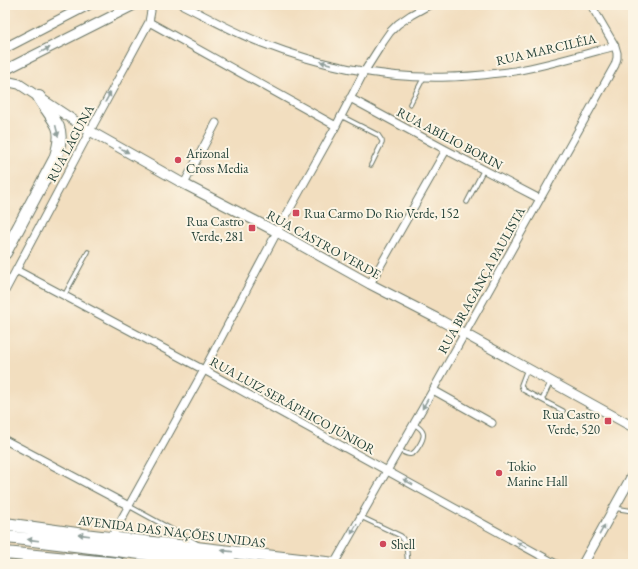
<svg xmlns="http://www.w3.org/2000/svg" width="638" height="569" font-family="'EB Garamond',serif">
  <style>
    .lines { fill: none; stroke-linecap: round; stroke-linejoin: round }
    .lane-casing { stroke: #697565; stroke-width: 5.5 }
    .street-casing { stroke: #697565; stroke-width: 9 }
    .secondary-casing { stroke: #697565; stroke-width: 11 }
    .highway-casing { stroke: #697565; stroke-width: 14 }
    .lane { stroke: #fff; stroke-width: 3.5 }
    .street { stroke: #fff; stroke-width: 7 }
    .secondary { stroke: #fff; stroke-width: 9 }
    .highway { stroke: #fff; stroke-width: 12 }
    .oneway { fill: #8f9e9a }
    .poi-dot { fill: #d1495b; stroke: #fcf5e5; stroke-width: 1.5 }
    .labels { text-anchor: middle; stroke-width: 4; stroke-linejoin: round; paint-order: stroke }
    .street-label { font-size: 13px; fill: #1f3d34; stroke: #fcf5e5 }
    .poi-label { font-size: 13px; fill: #1f3d34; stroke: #fcf5e5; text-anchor: start }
  </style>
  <rect width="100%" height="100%" fill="#fcf5e5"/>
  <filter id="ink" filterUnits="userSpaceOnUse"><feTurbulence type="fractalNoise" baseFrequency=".025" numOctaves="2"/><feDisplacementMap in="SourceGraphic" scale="8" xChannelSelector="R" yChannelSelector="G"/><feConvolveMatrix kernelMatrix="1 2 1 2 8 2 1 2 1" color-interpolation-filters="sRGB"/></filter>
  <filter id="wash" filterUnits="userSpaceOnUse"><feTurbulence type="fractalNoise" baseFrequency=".012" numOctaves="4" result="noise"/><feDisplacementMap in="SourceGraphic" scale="16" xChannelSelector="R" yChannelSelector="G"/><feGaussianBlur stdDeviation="0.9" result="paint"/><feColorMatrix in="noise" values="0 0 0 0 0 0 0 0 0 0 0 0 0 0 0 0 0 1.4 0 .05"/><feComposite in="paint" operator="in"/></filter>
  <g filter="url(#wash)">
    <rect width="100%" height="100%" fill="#f2debf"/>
  </g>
  <g filter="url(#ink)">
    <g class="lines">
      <defs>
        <path id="lane" d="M410 104 424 77
          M341 116 378 135 382 141V143L371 165
          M467 202 484 169
          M64 296 88 252
          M527 369 521 385 523 390 542 400
          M550 383 542 400 563 411
          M399 450C403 452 407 455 411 454 416 453 425 438 423 433 422 429 417 426 414 424
          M129 506 198 544
          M614 508 633 511
          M361 517 401 536 406 544 408 564"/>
        <path id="street" d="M183 5C209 18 235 33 262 43 321 66 386 79 449 77 471 77 493 74 515 71 549 65 582 55 615 46
          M5 7 6 5
          M149 22 336 126
          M350 98 446 150 540 199
          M184 184 216 123
          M16 270 204 370 556 564
          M370 284 446 150
          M5 291 90 131 149 22 151 11 150 5
          M433 390 492 423
          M5 440 129 506
          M111 538 204 370 277 232 336 126 364 72 383 42 390 32 398 24 411 15 429 5
          M334 564 433 390 615 65 617 58V53L615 46 591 5"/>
        <path id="secondary" d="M5 48 88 5
          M5 70 134 5
          M5 81 19 84 90 131 184 184 277 232 370 284 438 319 633 427
          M583 564 633 474"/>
        <path id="highway" d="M5 253 55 159C58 150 62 137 58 127 54 118 44 106 39 97
          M5 524 84 535 335 564
          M5 537 16 538 232 564
          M5 553 119 564"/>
      </defs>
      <use href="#lane" class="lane-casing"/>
      <use href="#street" class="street-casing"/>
      <use href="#secondary" class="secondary-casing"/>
      <use href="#highway" class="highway-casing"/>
      <use href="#lane" class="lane"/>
      <use href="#street" class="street"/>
      <use href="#secondary" class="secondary"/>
      <use href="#highway" class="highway"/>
    </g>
    <defs><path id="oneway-solid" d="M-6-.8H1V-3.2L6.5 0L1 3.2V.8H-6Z"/></defs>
    <g class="oneway">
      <use href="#oneway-solid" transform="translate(45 50) rotate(-27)"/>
      <use href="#oneway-solid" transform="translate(326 63) rotate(-167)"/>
      <use href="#oneway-solid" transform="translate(108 97) rotate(-61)"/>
      <use href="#oneway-solid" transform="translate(57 131) rotate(76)"/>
      <use href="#oneway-solid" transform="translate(124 150) rotate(29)"/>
      <use href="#oneway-solid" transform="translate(425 404) rotate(120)"/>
      <use href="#oneway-solid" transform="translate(408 482) rotate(-151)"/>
      <use href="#oneway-solid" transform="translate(354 529) rotate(120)"/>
      <use href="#oneway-solid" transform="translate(602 530) rotate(-61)"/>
      <use href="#oneway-solid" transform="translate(84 535) rotate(-173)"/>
      <use href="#oneway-solid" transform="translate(33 540) rotate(-173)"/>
      <use href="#oneway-solid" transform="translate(522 545) rotate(-151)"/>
      <use href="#oneway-solid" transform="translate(227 551) rotate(-173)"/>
    </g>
  </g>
  <g class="poi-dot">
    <circle cx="178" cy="160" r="4"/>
    <rect x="292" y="209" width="8" height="8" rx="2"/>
    <rect x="248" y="224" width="8" height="8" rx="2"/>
    <rect x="604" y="417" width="8" height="8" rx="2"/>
    <circle cx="499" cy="473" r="4"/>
    <circle cx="383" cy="544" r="4"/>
  </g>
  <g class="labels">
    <g class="street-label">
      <text transform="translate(546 49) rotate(-13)" y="5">RUA MARCILÉIA</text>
      <text transform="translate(450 138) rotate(28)" y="5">RUA ABÍLIO BORIN</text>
      <text transform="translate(70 143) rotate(-62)" y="5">RUA LAGUNA</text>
      <text transform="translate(324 244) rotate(29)" y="5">RUA CASTRO VERDE</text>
      <text transform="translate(481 280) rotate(-61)" y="5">RUA BRAGANÇA PAULISTA</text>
      <text transform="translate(293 405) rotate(29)" y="5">RUA LUIZ SERÁPHICO JÚNIOR</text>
      <text transform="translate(172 531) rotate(7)" y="5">AVENIDA DAS NAÇÕES UNIDAS</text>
    </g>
    <g class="poi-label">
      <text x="186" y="158">Arizonal<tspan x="186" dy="15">Cross Media</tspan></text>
      <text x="304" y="218">Rua Carmo Do Rio Verde, 152</text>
      <text x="244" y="226" text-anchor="end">Rua Castro<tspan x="244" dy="15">Verde, 281</tspan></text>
      <text x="600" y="419" text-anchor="end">Rua Castro<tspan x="600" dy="15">Verde, 520</tspan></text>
      <text x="507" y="471">Tokio<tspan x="507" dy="15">Marine Hall</tspan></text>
      <text x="391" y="549">Shell</text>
    </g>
  </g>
  <rect width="638" height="569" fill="none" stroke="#fcf5e5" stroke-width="20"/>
</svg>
